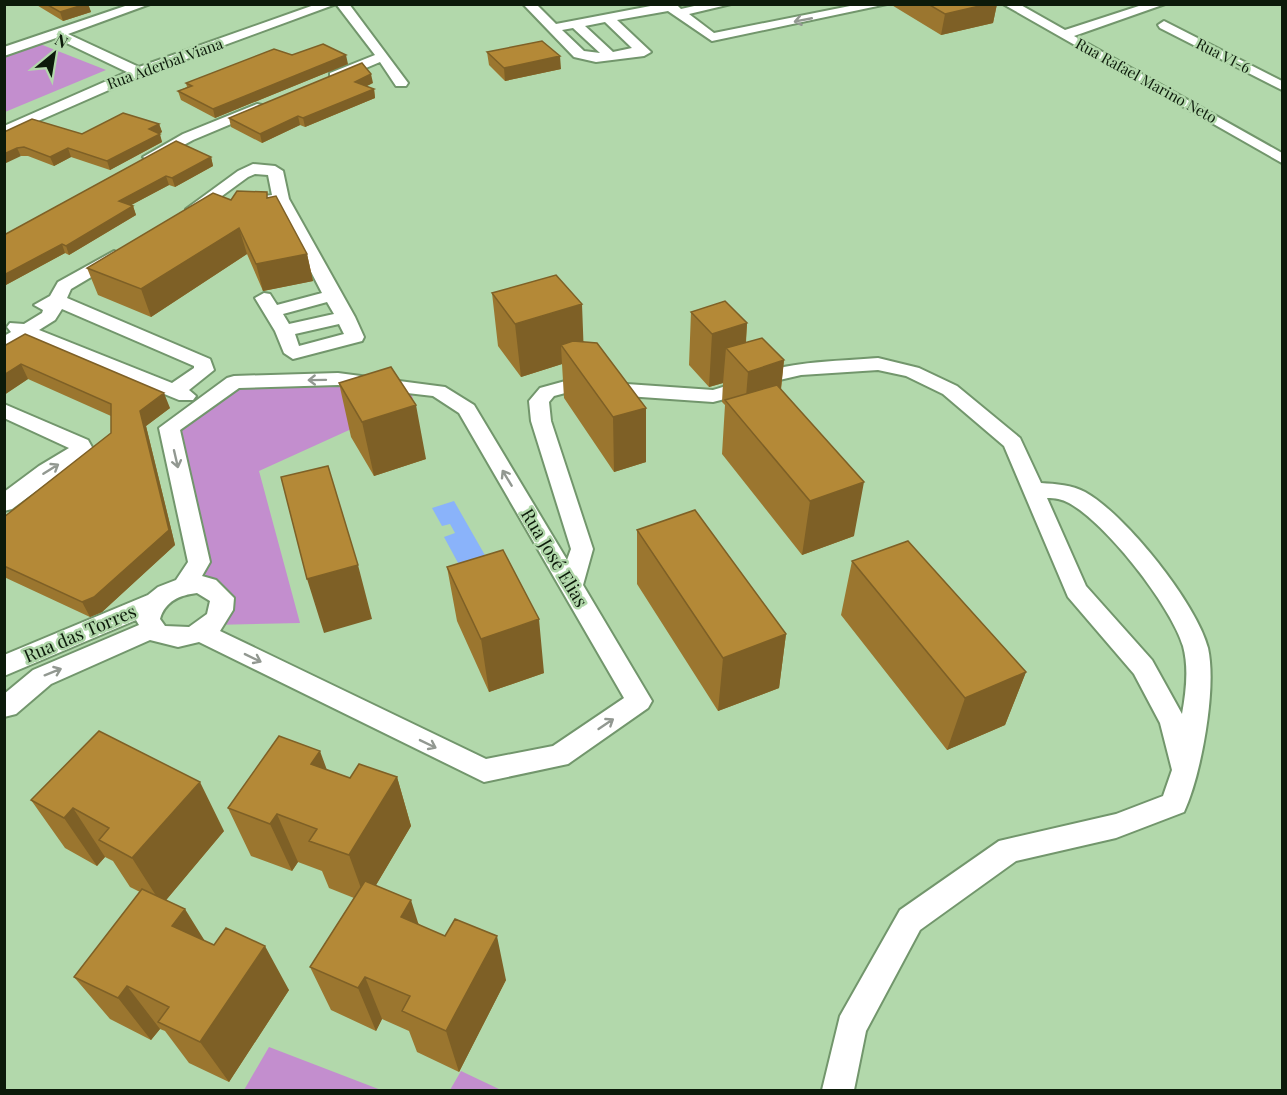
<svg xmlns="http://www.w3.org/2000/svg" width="1287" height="1095" font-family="'Playfair Display',serif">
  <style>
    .green { fill: #c38ece }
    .water { fill: #8ab3fa }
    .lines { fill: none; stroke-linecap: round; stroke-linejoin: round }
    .minor-casing { stroke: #72966c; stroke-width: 4 }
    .minor { fill: #fff; fill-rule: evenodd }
    .wall { fill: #9b762f }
    .shaded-wall { fill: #7e6026 }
    .building { fill: #b48937; stroke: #7e6026; stroke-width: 1.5 }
    .oneway { stroke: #929891 }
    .labels { text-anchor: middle; stroke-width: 5; stroke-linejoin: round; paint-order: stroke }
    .far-street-label { font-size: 15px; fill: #0c1a0a; stroke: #b2d8ab }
    .street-label { font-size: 18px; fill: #0c1a0a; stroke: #b2d8ab }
  </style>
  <rect width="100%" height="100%" fill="#b2d8ab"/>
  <path class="green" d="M40 44 106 70 5 112V57Z
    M338 379 411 389 413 401 259 471 300 623 211 625 222 607 197 584 199 562 169 428 234 382Z
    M269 1047 381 1090H244Z
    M461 1071 501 1090H450Z"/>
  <path class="water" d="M454 501 490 564 464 574 444 537 455 533 450 524 442 526 432 508Z"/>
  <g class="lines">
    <defs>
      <path id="minor" d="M131 4H150L68 34 139 67 317 4H336L143 75 4 136V126L127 72 56 38 4 56V47Z
        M336 4H349L408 83 406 86H396L380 62 340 79H330V73L375 55Z
        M523 4H536L556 24 661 4H676L681 9 703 4H731L689 14 714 33 860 4H887L712 41 668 11 617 20 651 52 644 56 596 62 574 57ZM605 22 632 48 613 52 585 26ZM573 28 600 53 584 51 562 30Z
        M1003 4H1019L1065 30 1145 4H1165L1074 36 1282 153V163Z
        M1164 21 1282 81V90L1160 28 1158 25Z
        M257 104 262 105V111L193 140 156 160 151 162 143 157 183 134Z
        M253 164 275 166 283 171 289 199 355 317 364 337 362 341 293 359 284 353 275 331 255 298 264 293 270 294 277 305 322 293 276 204 248 208 240 203 248 198 272 195 268 175 255 174 248 177 200 212H188L186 209 238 171ZM327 302 334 314 289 324 283 314ZM339 324 344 334 299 346 295 334Z
        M114 251 122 256 120 260 71 289 67 298 210 359 214 370 189 390 196 396 193 400H179L27 338 4 349V336L11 332 7 327 10 323 24 324 42 313 43 310 34 305 50 296 58 282ZM62 309 194 366V368L172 383 39 330 55 320Z
        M878 358 919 368 957 386 1020 438 1041 483C1056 484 1072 485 1085 492 1125 514 1197 604 1208 648 1217 689 1201 775 1184 812L1116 838 1016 861 920 930 866 1031 854 1090H822L840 1016 900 910 999 841 1116 814 1163 796 1172 770 1160 723 1134 674 1068 597 1004 446 943 394 906 376 878 370 801 375 775 381 748 393 713 402 569 392 554 396 549 402 551 421 593 549 583 585 652 701 648 708 568 764 484 782 199 642 178 647 150 640 51 684 16 714 4 717V694L33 670 139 625 136 620 4 676V655L148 595 158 587 176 580 188 562 159 428 227 378 234 376 338 373 445 387 474 405 567 560 571 549 531 421 529 401 540 388 569 380 713 390C732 385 748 376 766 371 803 361 840 361 878 358ZM338 385 433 396 459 413 624 698 553 746 486 759 220 631 233 610 234 598 216 580 202 576 210 562 180 430 239 388ZM1047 498C1055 498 1062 499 1069 503 1106 523 1171 606 1183 646 1189 668 1186 692 1182 714L1152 660 1086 586ZM197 593 210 601 207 614 189 627 165 626 160 619C165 601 180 595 197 593Z
        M4 404 88 440 93 449 12 509 4 511V492L39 466 69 448 4 418Z"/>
    </defs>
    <use href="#minor" class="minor-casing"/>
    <use href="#minor" class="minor"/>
  </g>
  <path class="wall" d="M35 4H88L91 12 63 21Z
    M890 4H997L993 23 941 35Z
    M487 52 561 69 505 81 489 65Z
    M292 55 348 64 215 118 181 100 178 91 187 87 186 83Z
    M373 83 366 86 374 89 375 98 305 127 300 125 262 143 231 127 229 118Z
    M159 124 162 132 159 134 162 142 110 170 71 157 54 166 28 156H21L4 132 82 134Z
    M211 157 213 166 175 187 169 185 131 205 133 206 136 215 69 255 65 253 4 286V235Z
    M269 198 307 254 313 281 263 291 247 254 151 317 98 295 87 268 231 200Z
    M492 293 584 342 646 408V462L614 472 564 398 562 364 521 377 498 346Z
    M691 312 747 323 746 343 784 360 781 390 854 536 802 555 722 454 725 405 722 402 723 383 709 387 689 365Z
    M4 346 170 408 146 426 175 545 102 612 90 617 4 577V517L111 433V416L28 379 4 395Z
    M339 383 426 459 374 476 351 437Z
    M637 530 786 634 779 688 718 711 637 584Z
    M852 561 1026 672 1005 725 947 750 841 615Z
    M447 567 544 673 489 692 457 621Z
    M327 770 350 778 397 777 411 826 376 885 419 924 506 980 459 1072 417 1052 409 1031 382 1019 376 1031 331 1010 310 967 354 898 329 888 322 871 298 862 292 871 251 856 228 808Z
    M31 800 224 831 166 900 205 941 289 990 229 1082 189 1063 165 1031 160 1029 151 1040 110 1019 74 977 140 892 130 887 113 861 105 857 97 866 65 848Z"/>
  <path class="shaded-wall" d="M86 4H88L91 12 63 21 60 12Z
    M988 4H997L993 23 941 35 945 14Z
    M346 55 348 64 215 118 213 109Z
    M560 56 561 69 505 81 504 68Z
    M371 74 373 83 357 91 355 82Z
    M374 89 375 98 305 127 303 118Z
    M298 116 300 125 262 143 260 134Z
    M159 124 162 132 152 138 149 129Z
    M160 134 162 142 110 170 107 161Z
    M17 148 21 156 4 164V154Z
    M68 148 71 157 54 166 50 157Z
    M211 157 213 166 175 187 172 178Z
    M166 176 169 185 122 210 119 201Z
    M133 206 136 215 69 255 66 246Z
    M239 228 247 254 151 317 141 289Z
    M62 244 65 253 4 286V275Z
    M307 254 313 281 263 291 256 264Z
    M582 304 584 357 561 345 562 364 521 377 515 324Z
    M747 323 744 367 726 348 723 383 709 387 712 334Z
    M784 360 778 414 744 422 748 372Z
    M21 364 28 379 4 395V375Z
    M164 393 170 408 146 426 175 545 102 612 90 617 82 602 140 411Z
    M416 405 426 459 374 476 362 422Z
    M646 408V462L614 472 613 417Z
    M864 482 854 536 802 555 810 501Z
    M358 565 372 619 324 633 307 579Z
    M539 619 544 673 489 692 481 639Z
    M786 634 779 688 718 711 723 658Z
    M1026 672 1005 725 947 750 965 698Z
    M320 751 338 800 311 764Z
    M397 777 411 826 366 902 349 855Z
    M200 782 224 831 162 905 132 858Z
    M73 808 105 857 97 866 64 818Z
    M277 814 298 862 292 871 270 824Z
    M411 900 425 945 401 917Z
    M185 909 213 954 172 926Z
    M497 936 506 980 459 1072 446 1031Z
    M265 946 289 990 229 1082 200 1042Z
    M365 977 382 1019 376 1031 358 988Z
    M127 986 160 1029 151 1040 118 998Z"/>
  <path class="building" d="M46 4H86L60 12Z
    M928 4H988L945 14Z
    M542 41 560 56 504 68 487 52Z
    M323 44 346 55 213 109 178 91 192 86 186 83 274 49 292 55Z
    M362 63 371 74 355 82 374 89 303 118 298 116 260 134 229 118Z
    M123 113 159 124 149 129 160 134 107 161 68 148 50 157 24 147 17 148 4 154V132L32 119 82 134Z
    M176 141 211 157 172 178 166 176 119 201 133 206 66 246 62 244 4 275V235Z
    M237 191 267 192V198L276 196 307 254 256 264 239 228 141 289 87 268 213 193 231 200Z
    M556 275 582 304 515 324 492 293Z
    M725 301 747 323 712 334 691 312Z
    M25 334 164 393 140 411 169 530 94 597 82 602 4 566V517L111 433V404L21 364 4 375V346Z
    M762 338 784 360 748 372 726 348Z
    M573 341 597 343 646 408 613 417 561 345Z
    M391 367 416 405 362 422 339 383Z
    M777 385 864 482 810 501 725 400Z
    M328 466 358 565 307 579 281 477Z
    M695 510 786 634 723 658 637 530Z
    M908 541 1026 672 965 698 852 561Z
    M503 550 539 619 481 639 447 567Z
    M99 731 200 782 132 858 99 840 109 828 73 808 64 818 31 800Z
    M279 736 320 751 311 764 350 778 359 764 397 777 349 855 309 841 317 829 277 814 270 824 228 808Z
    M365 881 411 900 401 917 445 936 455 919 497 936 446 1031 402 1011 410 996 365 977 358 988 310 967Z
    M142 889 185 909 172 926 214 945 226 928 265 946 200 1042 158 1022 169 1007 127 986 118 998 74 977Z"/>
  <defs><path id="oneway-shaft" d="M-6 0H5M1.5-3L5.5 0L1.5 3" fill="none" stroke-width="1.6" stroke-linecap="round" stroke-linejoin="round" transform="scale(1.5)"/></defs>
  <g class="oneway">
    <use href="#oneway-shaft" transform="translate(803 20) rotate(169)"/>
    <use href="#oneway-shaft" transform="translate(317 380) rotate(179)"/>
    <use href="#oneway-shaft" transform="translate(176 459) rotate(77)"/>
    <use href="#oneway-shaft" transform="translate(51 469) rotate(-32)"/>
    <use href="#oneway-shaft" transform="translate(507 478) rotate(-121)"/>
    <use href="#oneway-shaft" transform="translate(253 658) rotate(26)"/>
    <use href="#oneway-shaft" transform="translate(53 672) rotate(-22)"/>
    <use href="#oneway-shaft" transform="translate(606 724) rotate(-34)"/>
    <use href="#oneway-shaft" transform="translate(428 744) rotate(26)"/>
  </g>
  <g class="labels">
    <g class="far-street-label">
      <text transform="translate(1223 56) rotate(27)" y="5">Rua VI-6</text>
      <text transform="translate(165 64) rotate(-20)" y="5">Rua Aderbal Viana</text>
      <text transform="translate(1146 81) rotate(29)" y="5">Rua Rafael Marino Neto</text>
    </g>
    <g class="street-label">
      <text transform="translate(554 558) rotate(59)" y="6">Rua José Elias</text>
      <text transform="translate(80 634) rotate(-23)" y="6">Rua das Torres</text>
    </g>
  </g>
  <rect width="1287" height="1095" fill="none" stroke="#0c1a0a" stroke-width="12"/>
  <g transform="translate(54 54) rotate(30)" stroke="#b2d8ab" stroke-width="4.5" paint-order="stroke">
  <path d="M0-4.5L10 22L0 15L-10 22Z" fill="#0c1a0a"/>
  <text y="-9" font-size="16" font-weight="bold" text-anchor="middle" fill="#0c1a0a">N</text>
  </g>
</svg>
